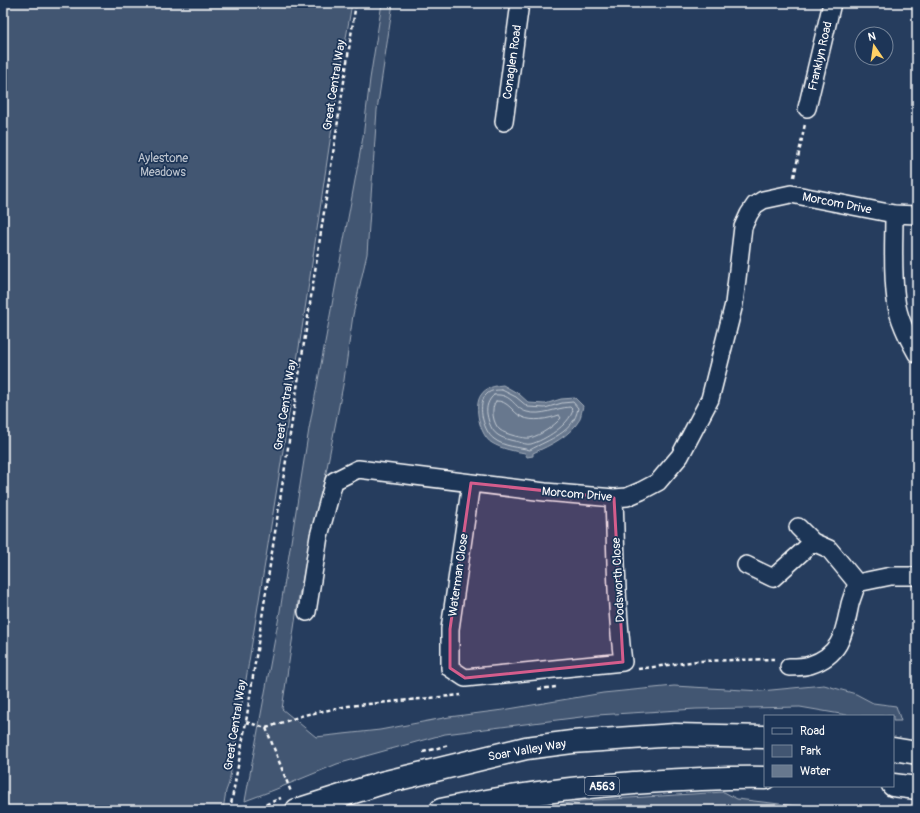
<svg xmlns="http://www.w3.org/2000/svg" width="920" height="813" font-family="Pangolin,sans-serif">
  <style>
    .green { fill: #425672; stroke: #a0aab8 }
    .water { fill: #67788e; stroke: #a4aebb }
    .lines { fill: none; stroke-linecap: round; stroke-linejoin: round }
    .shore { stroke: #c2c9d2; stroke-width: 1 }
    .minor-casing { stroke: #fff; stroke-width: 20 }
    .highway-casing { stroke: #fff; stroke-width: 25 }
    .path { stroke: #fff; stroke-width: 2.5; stroke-dasharray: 4 3; stroke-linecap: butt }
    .minor { stroke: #1d3557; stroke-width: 17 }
    .highway { stroke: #1d3557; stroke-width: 22 }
    .marked { fill: #d45d8c; fill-opacity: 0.2; stroke: #d45d8c; stroke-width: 3; stroke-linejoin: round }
    .labels { text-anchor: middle; stroke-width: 3.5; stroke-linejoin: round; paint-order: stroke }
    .shield { fill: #1d3557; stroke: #bbc2cd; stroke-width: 1 }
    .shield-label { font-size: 11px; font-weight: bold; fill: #fff }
    .street-label { font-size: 12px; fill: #fff; stroke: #1d3557 }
    .park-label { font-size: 12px; fill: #bdc4ce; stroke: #1d3557 }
  </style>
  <rect width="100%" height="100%" fill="#263d5e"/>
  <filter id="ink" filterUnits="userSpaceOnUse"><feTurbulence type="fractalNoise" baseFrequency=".025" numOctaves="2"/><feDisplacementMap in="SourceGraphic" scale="8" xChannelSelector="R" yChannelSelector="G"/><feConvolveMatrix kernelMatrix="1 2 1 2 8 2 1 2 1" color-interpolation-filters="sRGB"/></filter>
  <g filter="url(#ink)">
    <path class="green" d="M3 3H352C334 105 321 207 305 309 281 467 255 625 229 783L226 791 223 810H3Z
      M382 3H393L377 110 367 254 353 315 344 380 325 478 299 595 282 709 316 737 380 730 449 717 503 710 603 693 674 686 761 691 824 685 856 694 873 703 896 706 901 721H893V716H852L800 707 696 709 597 715 445 734 337 764 274 790 245 801 280 611 309 429 363 137 370 79Z
      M724 792 737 799 830 810H532L581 801Z"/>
    <path class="water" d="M503 385 519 394 529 403 545 404 561 399 575 398 583 406C582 410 581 415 580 419 570 436 551 445 533 453V456L527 457 525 453C514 451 502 449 492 443 480 436 473 406 481 395 486 387 495 386 503 385Z"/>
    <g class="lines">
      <path class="shore" d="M502 390 516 397 528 407 545 408 562 403 573 402 578 408C574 433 549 439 530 450 519 447 504 447 494 439 484 432 477 407 485 396 490 390 495 390 502 390Z
        M494 395C513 393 514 409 527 412 542 416 555 408 570 407L573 410C569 425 545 440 531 444 527 445 522 443 519 442 499 438 491 435 487 414 486 407 488 400 494 395Z
        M496 401C508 400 513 413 522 417 533 422 548 419 559 415L561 418C554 426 541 435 530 438 524 439 505 434 500 430 493 424 490 408 496 401Z"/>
      <defs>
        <path id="minor" d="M807 108 832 3
          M504 122 520 3
          M894 214C894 243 892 272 896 300 898 319 908 338 917 354
          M471 483 450 629V668L465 678 623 662C616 608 616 553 614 498
          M798 527 813 542 829 549 857 583 891 576H917
          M746 565 773 578 813 542
          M307 612 319 536 334 481 358 469 545 492 614 498 627 497 641 491 658 482 680 456 710 399 734 304 743 227 749 214 755 205 763 200 791 194 894 214 917 215
          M789 667C795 667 804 667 810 665 842 655 844 632 850 604 852 597 855 590 857 583"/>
        <path id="highway" d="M893 749 917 753
          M893 785 917 788
          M297 810 382 783 526 748 572 742 675 735 765 737
          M441 810C504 796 569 788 634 783 678 780 721 777 765 778"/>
      </defs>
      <use href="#minor" class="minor-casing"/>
      <use href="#highway" class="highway-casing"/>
      <path class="path" d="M794 177 805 124
        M638 669 698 661 774 659
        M538 689 557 687
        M246 722 266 728 291 792
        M266 728 304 715 348 706 461 695
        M423 752 449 745
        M230 810 246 722 356 3
        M253 810 281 798"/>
      <use href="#minor" class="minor"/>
      <use href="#highway" class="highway"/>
    </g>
  </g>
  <path class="marked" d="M471 483 614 498 623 662 465 678 450 668V629Z"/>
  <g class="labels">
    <rect class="shield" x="585" y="777" width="34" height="18" rx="3"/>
    <g class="shield-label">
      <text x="602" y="790">A563</text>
    </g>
    <g class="street-label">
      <text transform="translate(820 56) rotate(-77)" y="4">Franklyn Road</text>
      <text transform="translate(512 62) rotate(-82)" y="4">Conaglen Road</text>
      <text transform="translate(334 85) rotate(-81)" y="4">Great Central Way</text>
      <text transform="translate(837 203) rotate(11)" y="4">Morcom Drive</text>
      <text transform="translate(285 405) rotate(-81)" y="4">Great Central Way</text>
      <text transform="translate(577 494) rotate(5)" y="4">Morcom Drive</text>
      <text transform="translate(458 575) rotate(-82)" y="4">Waterman Close</text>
      <text transform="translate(618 580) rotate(-93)" y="4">Dodsworth Close</text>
      <text transform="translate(235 725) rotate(-81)" y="4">Great Central Way</text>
      <text transform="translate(527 750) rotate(-10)" y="4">Soar Valley Way</text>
    </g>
    <g class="park-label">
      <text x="163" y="162">Aylestone<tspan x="163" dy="14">Meadows</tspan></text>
    </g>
  </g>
  <rect width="920" height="813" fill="none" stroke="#1d3557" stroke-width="16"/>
  <rect x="8" y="8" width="904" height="797" fill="none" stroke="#fff" stroke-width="1.5" filter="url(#ink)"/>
  <rect x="764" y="715" width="130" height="72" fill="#1d3557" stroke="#77869a"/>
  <rect x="772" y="728" width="20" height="6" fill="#1d3557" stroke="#77869a"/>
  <text x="800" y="735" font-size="12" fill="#ffffff">Road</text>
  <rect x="772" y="745" width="20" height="12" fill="#425672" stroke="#77869a"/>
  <text x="800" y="755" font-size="12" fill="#ffffff">Park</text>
  <rect x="772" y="765" width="20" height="12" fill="#67788e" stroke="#77869a"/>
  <text x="800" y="775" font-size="12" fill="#ffffff">Water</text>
  <g transform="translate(874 46) rotate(347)"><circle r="19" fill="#1d3557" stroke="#77869a"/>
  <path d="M0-3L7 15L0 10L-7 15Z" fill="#ffd166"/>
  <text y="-6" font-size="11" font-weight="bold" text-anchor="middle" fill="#ffffff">N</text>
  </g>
</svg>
